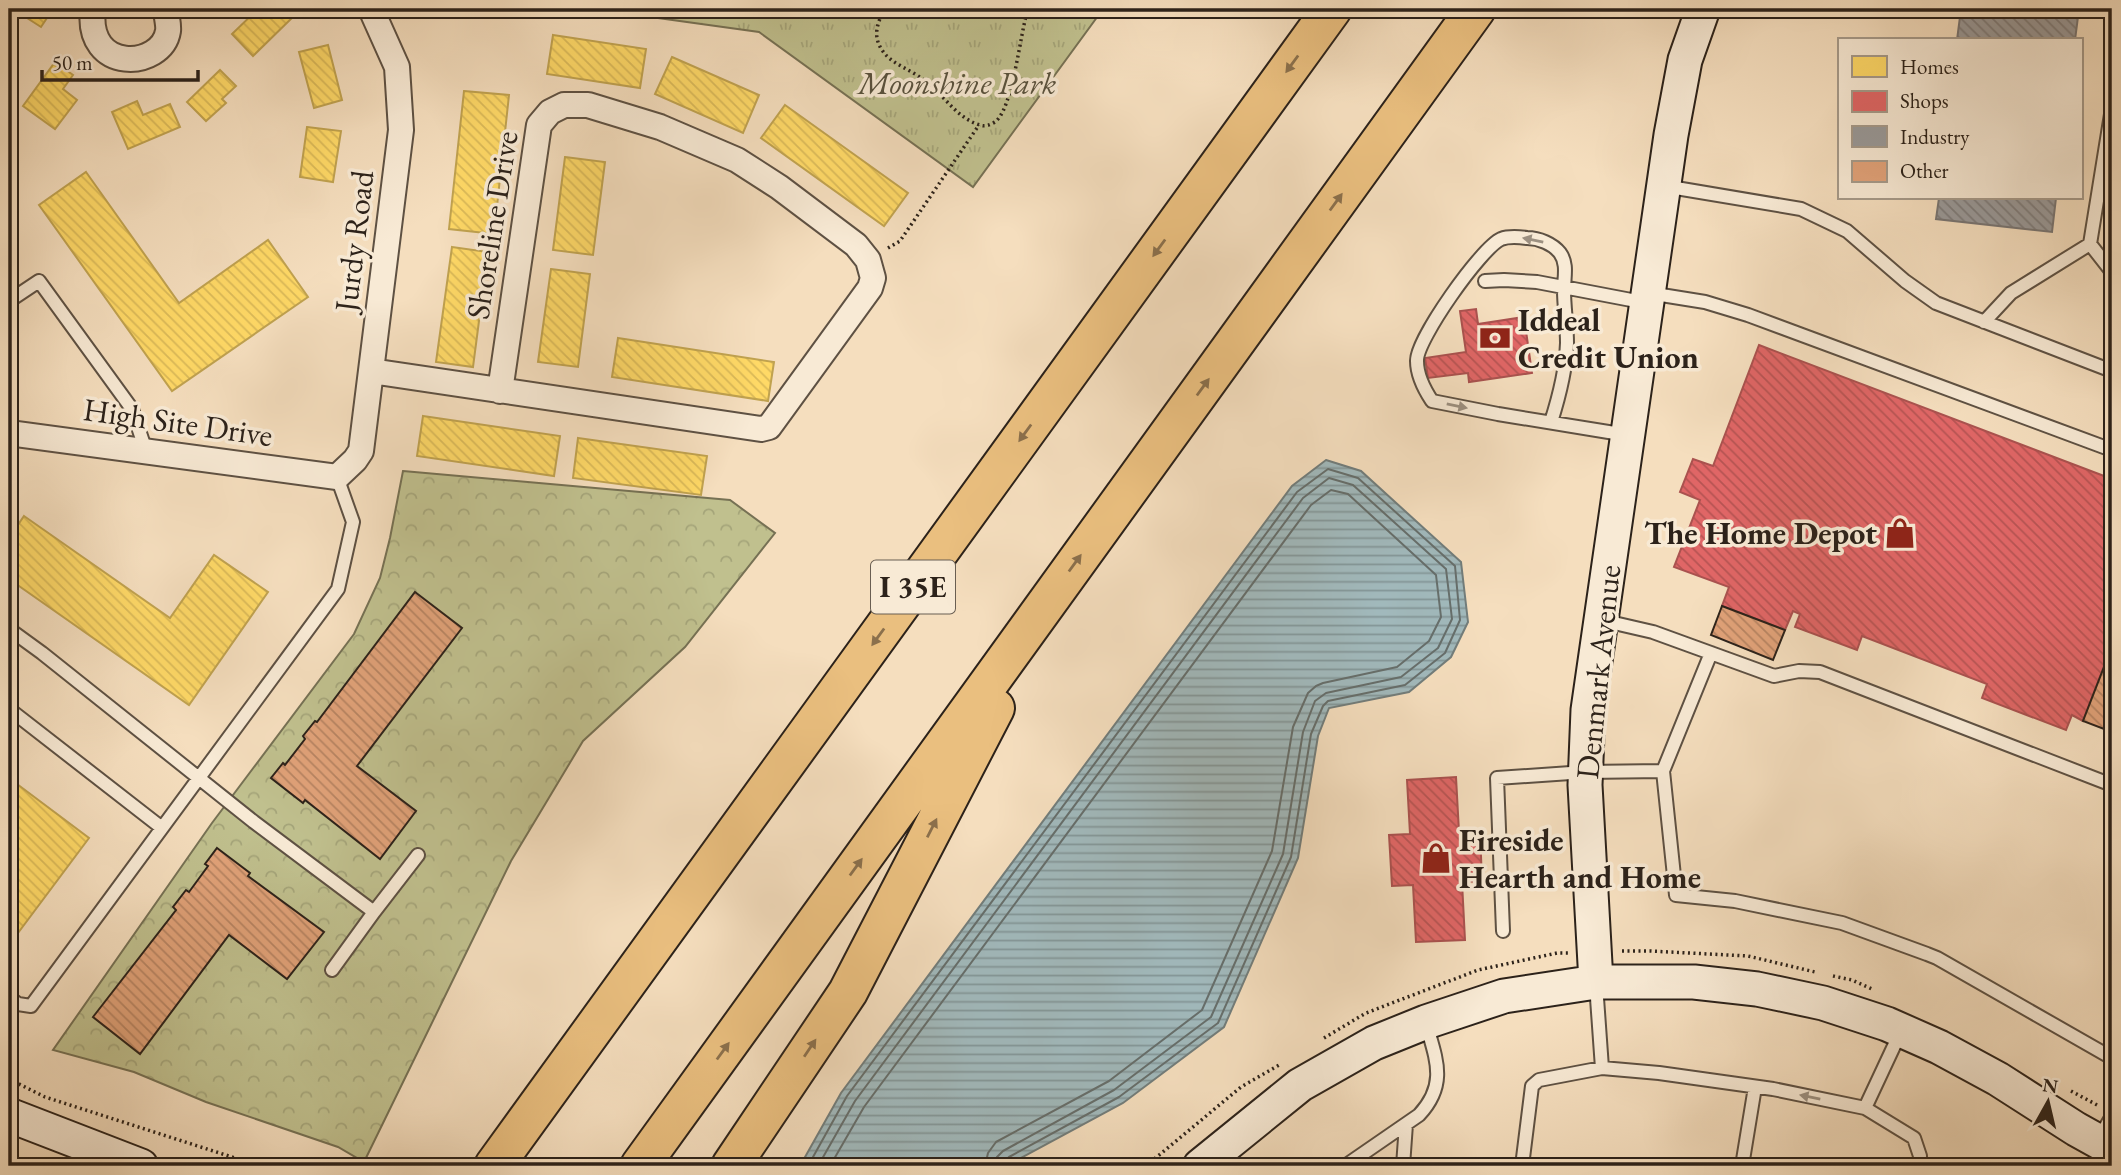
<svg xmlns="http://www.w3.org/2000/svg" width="2121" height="1175" font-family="'EB Garamond',serif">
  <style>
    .forest { fill: url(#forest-crowns); stroke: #767154; stroke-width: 2 }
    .park { fill: url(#park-tufts); stroke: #767154; stroke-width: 2 }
    .water { fill: url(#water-rules); stroke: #727d7b; stroke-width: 2 }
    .homes { fill: url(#homes-back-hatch); stroke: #c0a24f; stroke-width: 2 }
    .shops { fill: url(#shops-back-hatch); stroke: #aa524f; stroke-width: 2 }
    .industry { fill: url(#industry-back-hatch); stroke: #787573; stroke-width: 2 }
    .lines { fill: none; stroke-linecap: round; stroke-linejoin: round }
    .shore { stroke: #666e6b; stroke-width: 2 }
    .building { fill: url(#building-back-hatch); stroke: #2c221a; stroke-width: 2 }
    .lane-casing { stroke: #5e5143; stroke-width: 16 }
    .street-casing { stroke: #5e5143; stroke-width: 28 }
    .secondary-casing { stroke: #2c221a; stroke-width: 37 }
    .highway-casing { stroke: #2c221a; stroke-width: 42 }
    .path { stroke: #2c221a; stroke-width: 3.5; stroke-dasharray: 2 3.5; stroke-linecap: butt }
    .lane { stroke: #f8ead5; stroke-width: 12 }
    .street { stroke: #f8ead5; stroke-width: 24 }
    .secondary { stroke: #f8ead5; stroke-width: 33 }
    .highway { stroke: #eabf7f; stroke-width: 38 }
    .oneway { fill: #8b704c }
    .oneway2 { fill: #9c9081 }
    .labels { text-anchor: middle; stroke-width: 7; stroke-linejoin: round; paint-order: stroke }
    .shield { fill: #f8ead5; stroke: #695e52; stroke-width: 2 }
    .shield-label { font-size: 30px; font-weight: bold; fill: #2c221a }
    .park-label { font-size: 32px; font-style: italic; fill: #58513d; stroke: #f8ead5 }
    .street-label { font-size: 32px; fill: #2c221a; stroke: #f8ead5 }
    .poi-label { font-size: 32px; font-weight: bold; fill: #2c221a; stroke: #f8ead5; text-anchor: start }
  </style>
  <defs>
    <pattern id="forest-crowns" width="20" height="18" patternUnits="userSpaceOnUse" patternTransform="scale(1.75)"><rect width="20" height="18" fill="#c0c08e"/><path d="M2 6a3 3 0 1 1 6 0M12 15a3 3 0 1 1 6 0" fill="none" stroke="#a5a57a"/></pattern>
    <pattern id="park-tufts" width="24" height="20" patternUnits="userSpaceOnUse" patternTransform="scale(1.75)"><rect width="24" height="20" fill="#c0c08e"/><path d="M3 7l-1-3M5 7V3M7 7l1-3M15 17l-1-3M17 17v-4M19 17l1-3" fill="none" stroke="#a5a57a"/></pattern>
    <pattern id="water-rules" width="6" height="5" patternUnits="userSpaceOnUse" patternTransform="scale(1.75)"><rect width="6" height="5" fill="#a1b9bc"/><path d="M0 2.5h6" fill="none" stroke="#839698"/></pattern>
    <pattern id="homes-back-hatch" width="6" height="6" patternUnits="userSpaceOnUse" patternTransform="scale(1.75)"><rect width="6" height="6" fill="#ffd966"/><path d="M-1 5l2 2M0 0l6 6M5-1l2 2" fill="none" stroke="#dbba58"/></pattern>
    <pattern id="shops-back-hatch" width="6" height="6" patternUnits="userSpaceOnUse" patternTransform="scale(1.75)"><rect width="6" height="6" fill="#e06666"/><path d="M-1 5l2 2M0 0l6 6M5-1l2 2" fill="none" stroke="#b65453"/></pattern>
    <pattern id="industry-back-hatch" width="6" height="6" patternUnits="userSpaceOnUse" patternTransform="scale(1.75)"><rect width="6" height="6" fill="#999"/><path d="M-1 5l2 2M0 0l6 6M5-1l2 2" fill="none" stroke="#7d7c7c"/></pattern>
    <pattern id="building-back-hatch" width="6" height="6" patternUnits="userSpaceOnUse" patternTransform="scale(1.75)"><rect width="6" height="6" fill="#e1a279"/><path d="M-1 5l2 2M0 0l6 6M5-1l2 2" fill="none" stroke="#b78462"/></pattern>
  </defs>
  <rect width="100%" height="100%" fill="#f5debe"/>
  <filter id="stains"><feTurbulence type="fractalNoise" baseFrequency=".00286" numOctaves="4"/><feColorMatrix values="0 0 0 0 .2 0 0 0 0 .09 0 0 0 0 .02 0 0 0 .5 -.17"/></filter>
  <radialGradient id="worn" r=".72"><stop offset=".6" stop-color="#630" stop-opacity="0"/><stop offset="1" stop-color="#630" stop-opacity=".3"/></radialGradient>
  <path class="forest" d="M403 471 730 500 775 533 685 647 583 741 511 861 364 1162 338 1147 206 1102 134 1072 53 1050 212 823 354 634 380 578 390 538Z"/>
  <path class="park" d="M593 9H1103L973 187 759 32Z"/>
  <path class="water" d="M1326 460 1361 471 1461 562 1468 622 1451 657 1409 692 1329 708 1318 736 1298 858 1224 1027 1123 1103 1006 1166H800L841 1093 1292 486Z"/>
  <path class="homes" d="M13 9H53L41 27Z
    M258 9H293L297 13 253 56 232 34Z
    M553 35 646 49 640 88 547 74Z
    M328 45 342 100 314 108 299 52Z
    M672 57 759 95 743 133 655 94Z
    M55 62 73 75 63 89 77 100 55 129 23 106Z
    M220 70 236 86 222 99 226 103 206 121 187 102Z
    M464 91 509 95 494 234 449 229Z
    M137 101 143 115 170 104 180 127 128 149 112 112Z
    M785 105 908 193 884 226 761 138Z
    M307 127 341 131 333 182 300 177Z
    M565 157 605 162 593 255 553 250Z
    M86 172 179 303 268 240 308 297 172 391 39 205Z
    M452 247 488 252 473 367 436 362Z
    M551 269 590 274 578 367 538 362Z
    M618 338 774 362 768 401 612 377Z
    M423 416 560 436 554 476 417 456Z
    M578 438 707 456 701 495 573 478Z
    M24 516 170 618 214 555 268 592 189 705 9 579V538Z
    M9 778 89 838 9 945Z"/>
  <path class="shops" d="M1476 309 1478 324 1524 317 1532 373 1469 382 1468 373 1428 378 1425 358 1466 352 1460 311Z
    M1759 345 2112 479V645L2083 721 2072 715 2066 730 1982 698 1987 684 1862 636 1857 650 1795 627 1800 614 1793 611 1785 630 1722 606 1729 587 1674 567 1700 500 1680 492 1693 459 1713 466Z
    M1456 777 1459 832 1480 831 1482 881 1462 882 1465 940 1416 942 1413 885 1392 886 1389 835 1410 834 1407 780Z"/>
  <path class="industry" d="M1961 9H2079L2075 40H1957Z
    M1939 198H2056L2052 232 1936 219Z"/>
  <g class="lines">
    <path class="shore" d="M808 1166 847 1096 1297 492 1328 469 1358 478 1455 566 1460 620 1445 653 1405 685 1328 701 1323 706 1311 734 1291 857 1218 1023 1119 1097 1009 1157 1005 1161 1004 1166
      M818 1166 855 1101 1303 498 1329 478 1353 485 1446 569 1452 619 1438 648 1401 677 1326 693 1315 701 1303 732 1283 854 1211 1017 1114 1090 1003 1151 997 1157 996 1166
      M830 1166 864 1107 1311 505 1331 490 1348 494 1436 575 1441 617 1429 641 1397 667 1323 683 1316 686 1308 693 1293 727 1272 851 1202 1010 1109 1081 996 1142 988 1153 985 1166"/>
  </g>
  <path class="building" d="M415 592 462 628 357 766 416 811 380 859 305 800 303 803 271 778 283 763 285 765 305 739 303 736 315 721 317 722Z
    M1722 606 1785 630 1773 660 1711 635Z
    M2112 645V670L2104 667Z
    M2104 667 2112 670V732L2083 721Z
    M217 848 250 873 248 876 324 932 287 979 229 935 140 1054 93 1017 176 910 173 907 186 890 189 892 208 866 205 864Z"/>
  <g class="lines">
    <defs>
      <path id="lane" d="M1664 186 1801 209 1847 231 1905 281 1936 303 2112 371
        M2090 244 2112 272
        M1485 281 1504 280 1537 282 1647 303
        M1649 293 1705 302 1748 315 2112 450
        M9 301 39 281 132 409 146 451
        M1984 322 2011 293 2090 244 2112 108
        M1551 422C1559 397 1566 370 1567 343 1567 325 1564 307 1564 290 1564 277 1568 264 1560 253 1553 244 1539 238 1527 238 1519 237 1509 236 1501 239 1481 248 1416 340 1417 361 1417 376 1424 389 1432 401L1498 414 1627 435
        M1601 620 1653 632 1774 676 1799 671 1820 672 2112 785
        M9 629 42 653 254 822 374 912
        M1711 653 1663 771 1676 895 1735 901 1842 923 1927 954 1937 958 2112 1058
        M9 709 162 828
        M1503 931 1497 778 1585 772 1663 771
        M332 970 374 912 418 855
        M1596 984 1602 1068
        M9 997 18 1004 31 1006 338 589 353 522 337 477
        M1865 1108 1901 1031
        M2098 1140 2112 1116
        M1345 1166 1419 1115C1448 1084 1436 1059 1426 1023
        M1403 1166 1406 1124
        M1522 1166 1532 1086 1539 1080 1602 1068 1659 1073 1773 1089 1865 1108 1914 1138 1920 1156 1919 1166
        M1742 1166 1755 1087"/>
      <path id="street" d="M93 9C85 74 162 69 168 31 169 25 166 15 166 9
        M371 371 761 429 769 427 870 288 873 278 868 260 856 245 779 187 737 160 660 127 588 105H564L550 112 539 125 500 391
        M9 433 337 477 355 460 361 451 401 130 397 67 371 9"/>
      <path id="secondary" d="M1596 982 1585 785 1588 710 1671 135 1685 60 1703 9
        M9 1115 141 1166
        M1200 1166 1300 1085 1374 1043 1426 1022 1504 996 1596 982H1694L1757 989 1823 1003 1887 1024 1939 1047 1998 1079 2076 1129 2112 1149"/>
      <path id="highway" d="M494 1166 1332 9
        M640 1166 1476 9
        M731 1166 848 992 995 708"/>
    </defs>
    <use href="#lane" class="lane-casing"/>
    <use href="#street" class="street-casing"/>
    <use href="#secondary" class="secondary-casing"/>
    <use href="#highway" class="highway-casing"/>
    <path class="path" d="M884 9C878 23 872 35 882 50 890 63 909 69 921 78 942 91 955 118 980 125 985 127 990 125 995 122 1013 109 1020 33 1028 9
      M888 248 900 241 979 125
      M1622 951H1650L1748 956 1815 972
      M1833 976 1852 980 1872 989
      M1324 1038 1366 1013 1478 970 1557 953H1569
      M9 1079 45 1097 260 1166
      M2071 1091 2099 1106
      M1146 1166 1241 1087 1281 1064"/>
    <use href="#lane" class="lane"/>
    <use href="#street" class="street"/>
    <use href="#secondary" class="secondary"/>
    <use href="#highway" class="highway"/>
  </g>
  <defs><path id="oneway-solid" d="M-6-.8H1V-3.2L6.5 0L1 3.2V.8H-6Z" transform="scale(1.75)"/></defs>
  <g class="oneway">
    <use href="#oneway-solid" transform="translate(1292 64) rotate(126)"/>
    <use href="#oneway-solid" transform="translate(1336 202) rotate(-54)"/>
    <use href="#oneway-solid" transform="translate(1159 248) rotate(126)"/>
    <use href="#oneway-solid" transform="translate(1203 387) rotate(-54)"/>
    <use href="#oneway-solid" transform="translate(1025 433) rotate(126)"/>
    <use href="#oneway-solid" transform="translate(1075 563) rotate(-54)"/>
    <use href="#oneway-solid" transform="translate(878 637) rotate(126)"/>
    <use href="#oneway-solid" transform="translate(932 828) rotate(-63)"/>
    <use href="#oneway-solid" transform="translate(856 867) rotate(-54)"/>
    <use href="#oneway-solid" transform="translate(810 1048) rotate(-56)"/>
    <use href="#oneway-solid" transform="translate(723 1051) rotate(-54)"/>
  </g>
  <g class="oneway2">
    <use href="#oneway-solid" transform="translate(1533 240) rotate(-168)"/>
    <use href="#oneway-solid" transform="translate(1457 406) rotate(12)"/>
    <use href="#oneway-solid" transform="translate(1810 1097) rotate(-169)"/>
  </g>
  <defs>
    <symbol id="bank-bare" viewBox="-9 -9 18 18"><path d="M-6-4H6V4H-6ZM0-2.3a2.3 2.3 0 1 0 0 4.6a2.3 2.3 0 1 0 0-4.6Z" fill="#8f2418" stroke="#f8ead5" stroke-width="2.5" paint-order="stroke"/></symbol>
    <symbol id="shop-bare" viewBox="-9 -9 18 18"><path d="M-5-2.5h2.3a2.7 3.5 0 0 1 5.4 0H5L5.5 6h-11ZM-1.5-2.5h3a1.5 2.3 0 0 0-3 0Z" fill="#8f2418" stroke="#f8ead5" stroke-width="2.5" paint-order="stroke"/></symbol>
  </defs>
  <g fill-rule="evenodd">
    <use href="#bank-bare" x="1473" y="316" width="44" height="44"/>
    <use href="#shop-bare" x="1878" y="511" width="44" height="44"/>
    <use href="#shop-bare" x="1414" y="836" width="44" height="44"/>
  </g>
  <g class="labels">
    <rect class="shield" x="871" y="560.5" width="84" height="53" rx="5"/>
    <g class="shield-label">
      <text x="913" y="597">I 35E</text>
    </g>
    <g class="park-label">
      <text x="957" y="94">Moonshine Park</text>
    </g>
    <g class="street-label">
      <text transform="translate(492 225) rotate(-81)" y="11">Shoreline Drive</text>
      <text transform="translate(354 241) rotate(-83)" y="11">Jurdy Road</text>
      <text transform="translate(178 422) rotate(8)" y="11">High Site Drive</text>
      <text transform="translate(1598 672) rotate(-84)" y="11">Denmark Avenue</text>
    </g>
    <g class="poi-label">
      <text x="1518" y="331">Iddeal<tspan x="1518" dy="37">Credit Union</tspan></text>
      <text x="1877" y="544" text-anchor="end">The Home Depot</text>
      <text x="1459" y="851">Fireside<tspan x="1459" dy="37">Hearth and Home</tspan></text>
    </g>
  </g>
  <rect width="2121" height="1175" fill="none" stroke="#f5debe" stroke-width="35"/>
  <rect x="10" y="10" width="2100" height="1154" fill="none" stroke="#2c221a" stroke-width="3.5"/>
  <rect x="18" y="18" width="2086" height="1140" fill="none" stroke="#2c221a" stroke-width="2"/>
  <rect x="1838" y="38" width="245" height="161" fill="#f8ead5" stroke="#a69a8a" stroke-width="2"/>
  <rect x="1852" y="56" width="35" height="21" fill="#ffd966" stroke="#a69a8a" stroke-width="2"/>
  <text x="1900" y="74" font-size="21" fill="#2c221a">Homes</text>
  <rect x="1852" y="91" width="35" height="21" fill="#e06666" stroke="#a69a8a" stroke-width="2"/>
  <text x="1900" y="108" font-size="21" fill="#2c221a">Shops</text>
  <rect x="1852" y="126" width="35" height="21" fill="#999999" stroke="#a69a8a" stroke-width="2"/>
  <text x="1900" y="144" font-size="21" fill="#2c221a">Industry</text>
  <rect x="1852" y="161" width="35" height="21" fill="#e1a279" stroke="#a69a8a" stroke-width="2"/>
  <text x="1900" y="178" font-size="21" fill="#2c221a">Other</text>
  <g transform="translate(2048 1102) rotate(8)" stroke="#f8ead5" stroke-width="5" paint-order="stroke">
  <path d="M0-5L12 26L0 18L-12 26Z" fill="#2c221a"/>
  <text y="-10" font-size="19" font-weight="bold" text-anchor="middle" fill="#2c221a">N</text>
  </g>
  <path d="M42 70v10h156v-10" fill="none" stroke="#2c221a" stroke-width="3.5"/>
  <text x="52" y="70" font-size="21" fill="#2c221a" stroke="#f8ead5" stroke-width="5" paint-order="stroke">50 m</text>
  <rect width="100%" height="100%" filter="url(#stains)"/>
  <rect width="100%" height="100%" fill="url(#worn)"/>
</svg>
